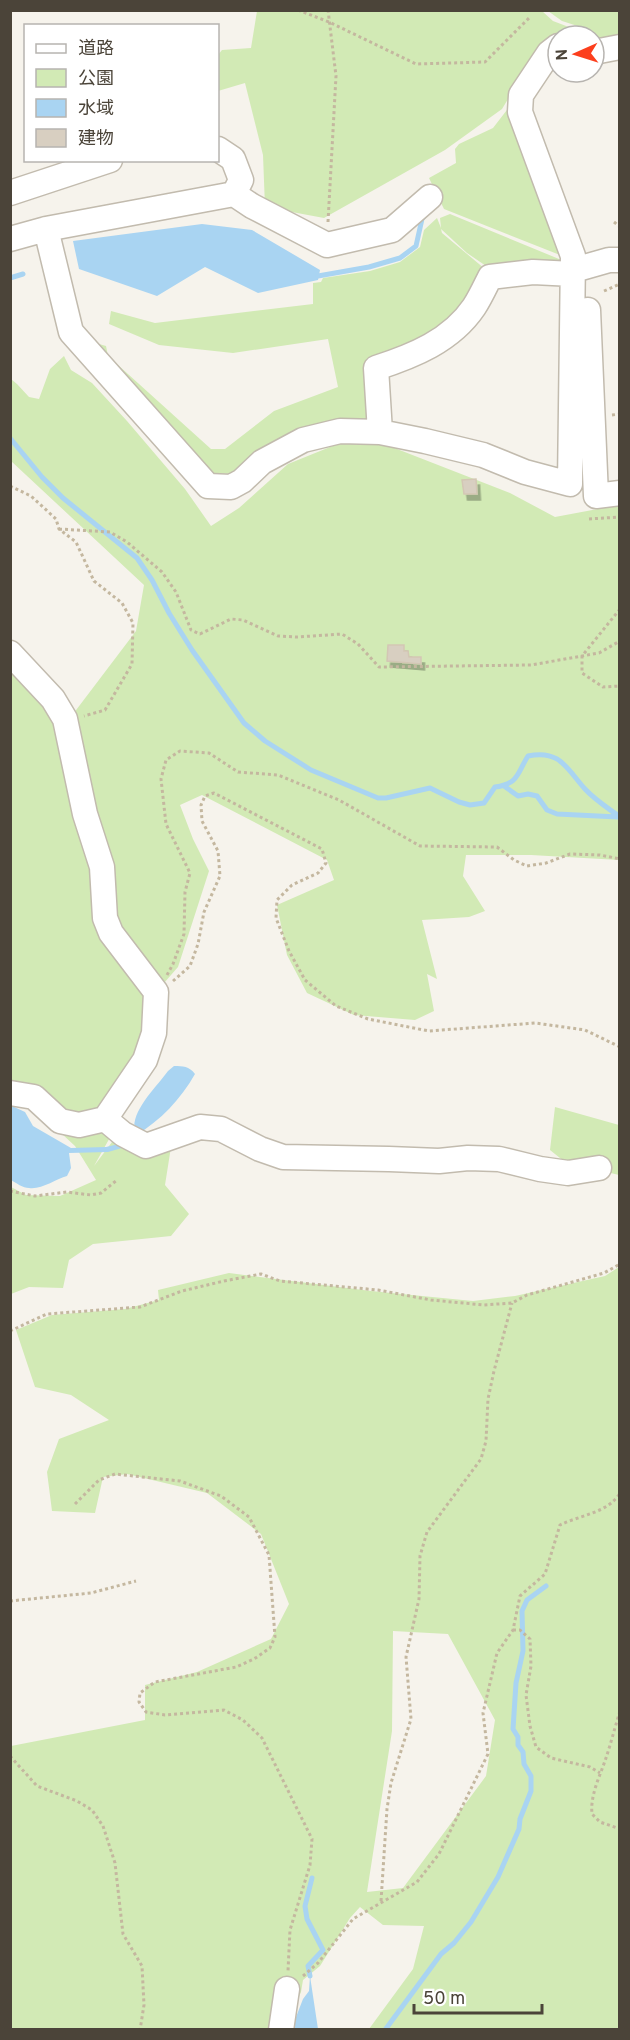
<svg xmlns="http://www.w3.org/2000/svg" width="630" height="2040" font-family="Overpass,'Noto Sans JP',sans-serif">
  <style>
    .green { fill: #d2eab5; fill-rule: evenodd }
    .water { fill: #a9d4f2 }
    .lines { fill: none; stroke-linecap: round; stroke-linejoin: round }
    .stream { stroke: #a9d4f2; stroke-width: 5 }
    .building { fill: #d8cfc1; stroke: #d3c7b4; stroke-width: 1.5; filter: url(#shadow) }
    .minor-casing { stroke: #c2bbae; stroke-width: 27 }
    .path { stroke: #c4b79f; stroke-width: 3; stroke-dasharray: 3 3; stroke-linecap: butt }
    .minor { stroke: #fff; stroke-width: 24 }
  </style>
  <defs>
    <filter id="shadow"><feDropShadow dx="3.5" dy="6" stdDeviation="0" flood-color="#0004"/></filter>
  </defs>
  <rect width="100%" height="100%" fill="#f6f3ec"/>
  <path class="green" d="M257 11H542L553 21 574 29 582 36H558L523 74 502 109 445 150 324 218 265 207 263 155 245 83 218 91V55L222 50 251 48Z
    M548 11H619V40L596 45 590 30 562 21Z
    M510 106 565 257 444 209 429 178 456 163 455 149 459 144 493 128Z
    M450 214 559 259 564 264 489 268 467 253 441 229 442 233 485 269 481 279 443 331 370 364V422L233 474 204 473 93 350 99 344 106 346 108 356 211 449H225L274 411 338 387 328 339 233 353 159 345 109 324 111 311 155 323 313 304V283L321 282 323 278 370 271 400 262 420 247 424 230 437 218 441 228 440 218Z
    M64 356 71 370 92 383 127 421 185 489 211 526 239 508 288 464 340 443 379 442 510 493 555 517 619 505V860L531 855H466L463 876 485 911 469 917 422 920 437 979 427 974 434 1011 415 1020 354 1015 307 993 287 955 277 905 334 880 327 860 202 795 180 805 193 839 209 871 178 967 157 991 136 1091 94 1166 124 1126 171 1147 165 1185 189 1214 171 1236 93 1244 69 1260 63 1288 29 1287 11 1294V1187L26 1195 60 1196 96 1180 75 1146 21 1096H11L10 662 45 709 64 726 136 631 144 585 11 461V379L17 384 29 397 39 399 50 369Z
    M555 1107 619 1125V1175L565 1162 550 1150Z
    M619 1267V2029H369L413 1969 424 1926 383 1925 360 1907 350 1918 320 1966 303 1980 301 1992 285 2029 11 2030V1746L145 1720V1685L197 1672 271 1639 289 1604 261 1534 207 1493 127 1474 103 1477 95 1513 52 1511 47 1472 59 1439 109 1420 71 1395 35 1387 16 1330 52 1315 125 1309 159 1300 158 1290 229 1273 371 1291 473 1301 515 1296 605 1276ZM393 1631 448 1634 495 1720 486 1776 403 1888 367 1892 392 1731Z"/>
  <path class="water" d="M202 224 252 230 320 270 318 280 258 293 205 267 157 296 79 269 73 241Z
    M174 1066C183 1066 189 1066 195 1074 181 1099 160 1121 136 1135 127 1114 156 1088 168 1071Z
    M10 1105 25 1112 33 1126 71 1148 106 1147 127 1142 129 1146 108 1152 69 1153 71 1168 67 1176C56 1179 41 1190 29 1188 23 1188 16 1183 11 1180Z
    M310 1976 318 2029 291 2030 303 1999 309 1991Z"/>
  <g class="lines">
    <path class="stream" d="M318 276 369 267 400 258 416 246 422 219 426 214
      M10 278 23 274
      M10 438 42 477 63 498 137 558 152 580 169 613 192 650 244 723 265 741 311 770 378 798H386L430 788 459 802 470 805 484 803 495 787C519 784 517 773 528 756 560 749 567 769 585 789 595 800 608 808 620 817
      M504 786 518 796 528 794 537 796 547 810 557 814 618 817
      M310 1976 308 1966 323 1950 307 1919 305 1906 312 1878
      M385 2030 441 1954 454 1943 471 1922 498 1877 519 1829 520 1819 531 1791V1776L524 1764 523 1752 518 1745V1737L513 1729 516 1683 523 1651 522 1611 527 1600 546 1586"/>
  </g>
  <path class="building" d="M476 479 477 494H464L462 480Z
    M388 645H404V651H408L409 657H421V664L387 661Z"/>
  <g class="lines">
    <defs>
      <path id="minor" d="M594 52 620 47
        M10 193 110 160
        M234 194 252 206 327 245 392 230 430 197
        M46 229 71 332 208 486 231 487 242 481 262 462 303 440 340 431 380 432 425 441 483 455 525 472 570 484 573 256 520 112 521 95 549 53 558 46
        M10 239 46 229 234 194 241 180 233 159 218 149
        M574 270 609 260H620
        M588 310 596 496 620 493
        M380 432 376 368C413 356 451 341 474 307 480 298 485 287 490 277L533 272 573 274
        M10 653 53 699 65 719 85 814 102 867 105 918 111 933 156 992 154 1033 145 1060 105 1119 79 1125 60 1121 34 1097 10 1093
        M105 1119 123 1134 146 1146 200 1127 221 1129 260 1149 283 1157 389 1159 439 1161 468 1158 499 1159 540 1169 568 1173 599 1168
        M281 2030 287 1989"/>
    </defs>
    <use href="#minor" class="minor-casing"/>
    <path class="path" d="M298 10 329 22 416 64 485 62 530 17
      M328 222 336 76 328 10
      M614 222 620 227
      M604 291 620 284
      M612 415 620 414
      M10 486 31 496 56 519 59 529 76 542 94 581 122 603 133 623 132 664 105 710 84 716
      M589 519 620 517
      M59 529 110 532 127 542 162 572 176 592 191 630 200 634 231 619 243 620 278 636 297 637 342 634 358 644 379 667 531 665 599 653 620 641
      M620 609 582 656V673L603 687 620 686
      M167 975 173 964 184 934 185 892 190 873 166 824 161 779 166 760 180 751 209 753 238 772 278 775 339 800 420 846 497 847 514 860 527 866 546 863 570 854 600 855 620 859
      M173 981 190 966 198 944 204 912 220 876 218 851 202 821 201 805 205 796 214 793 322 849 326 863 318 873 292 885 277 900 276 918 289 951 305 980 336 1006 368 1019 429 1031 535 1023 585 1030 620 1047
      M10 1191 35 1196 67 1192 91 1195 101 1193 117 1180
      M10 1331 47 1314 140 1307 182 1291 224 1281 261 1274 280 1281 378 1290 431 1300 484 1305 512 1303 527 1295 604 1273 620 1264
      M75 1504 99 1480 115 1474 180 1481 221 1496 249 1517 269 1555 275 1637 270 1648 254 1659 236 1667 155 1682 140 1693 139 1702 146 1712 165 1715 224 1710 243 1720 262 1738 312 1839 310 1865 290 1930 288 1971
      M10 1601 91 1593 136 1581
      M513 1630H520L530 1639 531 1666 526 1695 530 1726 536 1747 551 1758 590 1767 600 1773
      M620 1711C615 1727 611 1743 606 1758 600 1776 590 1795 592 1814L600 1822 620 1829
      M10 1756 37 1786 77 1801 92 1810 103 1826 115 1863 123 1934 142 1966 144 2005 140 2030
      M381 1901 387 1809 391 1783 411 1719 406 1657 419 1599 420 1556 427 1532 481 1459 486 1441 488 1399 494 1371 512 1303
      M303 1976 318 1963 353 1919 417 1882 439 1854 488 1754 483 1713 497 1653 513 1630 520 1596 545 1574 560 1525C580 1515 608 1513 620 1493"/>
    <use href="#minor" class="minor"/>
  </g>
  <rect width="630" height="2040" fill="none" stroke="#4b4439" stroke-width="24"/>
  <rect x="24" y="24" width="195" height="138" fill="#ffffff" stroke="#b7b4b0" stroke-width="1.5"/>
  <rect x="36" y="44" width="30" height="9" fill="#ffffff" stroke="#b7b4b0" stroke-width="1.5"/>
  <text x="78" y="54" font-size="18" fill="#4b4439">道路</text>
  <rect x="36" y="69" width="30" height="18" fill="#d2eab5" stroke="#b7b4b0" stroke-width="1.5"/>
  <text x="78" y="84" font-size="18" fill="#4b4439">公園</text>
  <rect x="36" y="99" width="30" height="18" fill="#a9d4f2" stroke="#b7b4b0" stroke-width="1.5"/>
  <text x="78" y="114" font-size="18" fill="#4b4439">水域</text>
  <rect x="36" y="129" width="30" height="18" fill="#d8cfc1" stroke="#b7b4b0" stroke-width="1.5"/>
  <text x="78" y="144" font-size="18" fill="#4b4439">建物</text>
  <g transform="translate(576 54) rotate(267)"><circle r="28" fill="#ffffff" stroke="#b7b4b0" stroke-width="1.5"/>
  <path d="M0-4.5L10 22L0 15L-10 22Z" fill="#fc3f1d"/>
  <text y="-9" font-size="16" font-weight="bold" text-anchor="middle" fill="#4b4439">N</text>
  </g>
  <path d="M414 2004v9h128v-9" fill="none" stroke="#4b4439" stroke-width="3"/>
  <text x="423" y="2004" font-size="18" fill="#4b4439" stroke="#ffffff" stroke-width="4.5" paint-order="stroke">50 m</text>
</svg>
